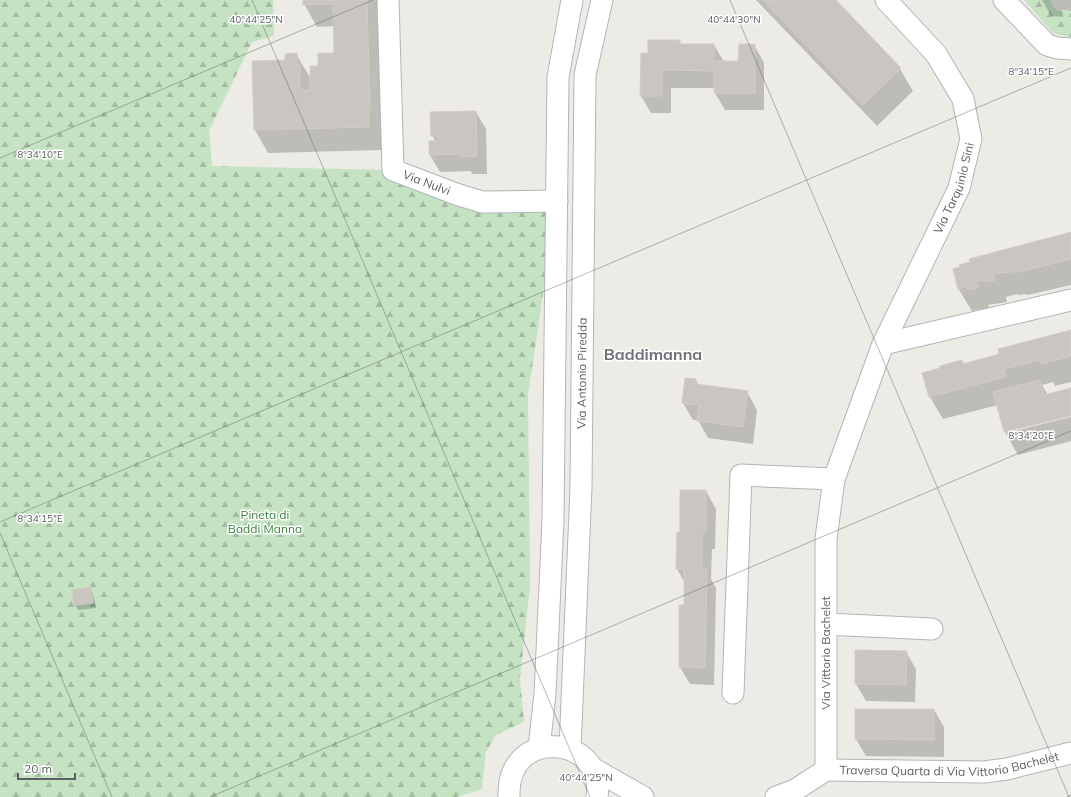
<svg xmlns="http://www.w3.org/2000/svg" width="1071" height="797" font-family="Mulish,sans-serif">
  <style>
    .forest { fill: url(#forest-firs) }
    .shadow { fill: #0003 }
    .building { fill: #c9c6c2; stroke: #d2ccc3 }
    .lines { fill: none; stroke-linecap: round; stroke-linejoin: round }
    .minor-casing { stroke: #b2b5b8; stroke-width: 23 }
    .minor { stroke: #fff; stroke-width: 21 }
    .ticks { fill: none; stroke: #5c6064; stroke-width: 1; stroke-opacity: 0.45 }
    .labels { text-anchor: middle; stroke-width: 3; stroke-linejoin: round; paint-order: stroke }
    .street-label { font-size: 12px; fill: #5c6064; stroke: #fff }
    .park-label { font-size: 12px; fill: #3e823d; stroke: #fff }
    .district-label { font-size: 16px; font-weight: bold; fill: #6e7276; stroke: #fff }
    .ticks-label { font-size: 10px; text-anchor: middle; fill: #5c6064; stroke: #fff; stroke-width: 3; stroke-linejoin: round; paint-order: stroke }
  </style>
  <defs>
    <pattern id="forest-firs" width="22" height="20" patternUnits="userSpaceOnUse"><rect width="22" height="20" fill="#c5e3c3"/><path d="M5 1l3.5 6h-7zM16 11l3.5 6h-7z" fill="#a3bba2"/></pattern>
  </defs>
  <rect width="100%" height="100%" fill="#edebe5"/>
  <path class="forest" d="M0 0H273L274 36 252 42 209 131 212 166 393 170 456 194 557 201 528 395 530 586 520 679 524 722 496 735 486 752 482 789 457 797H0Z
    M1024 0H1051V4L1057 11H1071V37L1064 36 1053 33Z"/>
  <path class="shadow" d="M304 0H379L383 132H381V150L268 153 255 130 253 62 286 61 296 54 311 79 335 54V26L317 27 304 4Z
    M756 0H835L900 69 913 91 877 126Z
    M1042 0H1071V11L1062 10 1063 17 1051 16Z
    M679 41 681 45H714L724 62H739L754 45 764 63V110H725L715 93V88H671V113H651L641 96 649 54Z
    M476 112 486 129 487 174H472L471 171 440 172 430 155 436 142 432 135Z
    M1071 233V285L1028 295 1027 294 1018 295 1017 294 1006 297 1007 302 988 305 990 310 982 312 980 309 972 311 958 288Z
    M1071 331V382L1055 386 1053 382 1042 385 1048 395 1071 389V415L1010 430V432L1071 417V441L1018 455 1005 432 998 405 943 419 930 397 963 365 1000 355Z
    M696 380 699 386 747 392 757 410 753 444 708 438 698 420H693L683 403Z
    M706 491 716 509 715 549H712L711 579 716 588 714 685 690 684 680 667V606H685V583L677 569 681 533Z
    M90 588 93 594 96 608 78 610 75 605Z
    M906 652 916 669 915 702 866 701 856 684Z
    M856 710H934L944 727V757L866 756 856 739Z"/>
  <path class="building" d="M303 0H367L370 110H368L369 127 254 130 252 61 285 60V54L297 53 298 65H300V90H310V66H318V53H334L333 4 303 5Z
    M763 0H836L901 68 863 105Z
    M648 40H680V44H714V61H738L739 44H755V93H714V71L662 70V96H640L641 53H648Z
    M476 111 477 156 461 157V154L429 155V141H438V136H431L430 112Z
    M1071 232V259L1014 273V271L1004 273V272L993 274 995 280 985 282V280L976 282 978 288 968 290 967 287 958 289 953 269 960 267 959 265 970 262 969 259Z
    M1071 330V356L1041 364 1040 360 1004 369 1006 377 929 397 922 373 940 368V366L962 360 963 364 999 354 998 349Z
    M685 378 696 379V384L748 391 743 427 697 421 699 405 682 403Z
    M1040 380 1044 395 1071 388V416L1004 432 993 392Z
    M680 490H706V532H702V569H707L705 668 679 667V605H684V569H676L677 532H680Z
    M91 587 93 603 74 605 72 590Z
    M855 650 907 651 906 685 855 684Z
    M855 709H934V740L855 739Z"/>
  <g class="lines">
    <defs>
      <g id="minor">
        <path id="s1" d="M388 0 393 170 456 194 482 202 557 201"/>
        <path d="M1004 0 1047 45 1057 48 1071 49"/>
        <path d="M883 344 1071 300"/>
        <path d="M826 624 932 629"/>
        <path d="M733 693 741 475 834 479"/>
        <path d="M539 748 545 694 553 520 558 77 572 0"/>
        <path id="s2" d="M570 749 581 487 585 75 602 0"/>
        <path d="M592 768 643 797"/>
        <path id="s3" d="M826 770 984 772 1007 769 1071 753"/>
        <path d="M509 797C506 724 607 736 597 797"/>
        <path id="s4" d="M776 797 795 790 826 770V539L834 479 883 344 959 188 971 139 963 99 936 54 886 0"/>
      </g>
    </defs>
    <use href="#minor" class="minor-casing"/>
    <use href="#minor" class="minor"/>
  </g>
  <path class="ticks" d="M252 0 590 797M730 0 1069 797M0 158 373 0M0 522 1071 68M0 533 112 797M210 797 1071 431M1067 797 1071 795"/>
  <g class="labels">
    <g class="street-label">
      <text dy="4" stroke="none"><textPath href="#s1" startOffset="206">Via Nulvi</textPath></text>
      <text dy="4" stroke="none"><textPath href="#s4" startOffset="664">Via Tarquinio Sini</textPath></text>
      <text dy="4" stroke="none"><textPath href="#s2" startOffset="376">Via Antonio Piredda</textPath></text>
      <text transform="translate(826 653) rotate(-90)" y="4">Via Vittorio Bachelet</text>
      <text dy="4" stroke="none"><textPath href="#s3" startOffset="124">Traversa Quarta di Via Vittorio Bachelet</textPath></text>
    </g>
    <g class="park-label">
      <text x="265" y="519">Pineta di<tspan x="265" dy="14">Baddi Manna</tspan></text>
    </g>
    <g class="district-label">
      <text x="653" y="360">Baddimanna</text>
    </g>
  </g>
  <g class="ticks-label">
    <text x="256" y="23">40°44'25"N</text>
    <text x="734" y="23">40°44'30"N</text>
    <text x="1031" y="75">8°34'15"E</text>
    <text x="40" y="158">8°34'10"E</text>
    <text x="1031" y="439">8°34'20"E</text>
    <text x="40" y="522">8°34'15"E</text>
    <text x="586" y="781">40°44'25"N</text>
  </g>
  <path d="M18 773v6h57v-6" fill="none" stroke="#5c6064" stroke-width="2"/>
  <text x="24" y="773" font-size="12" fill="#5c6064" stroke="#ffffff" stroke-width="3" paint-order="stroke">20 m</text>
</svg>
